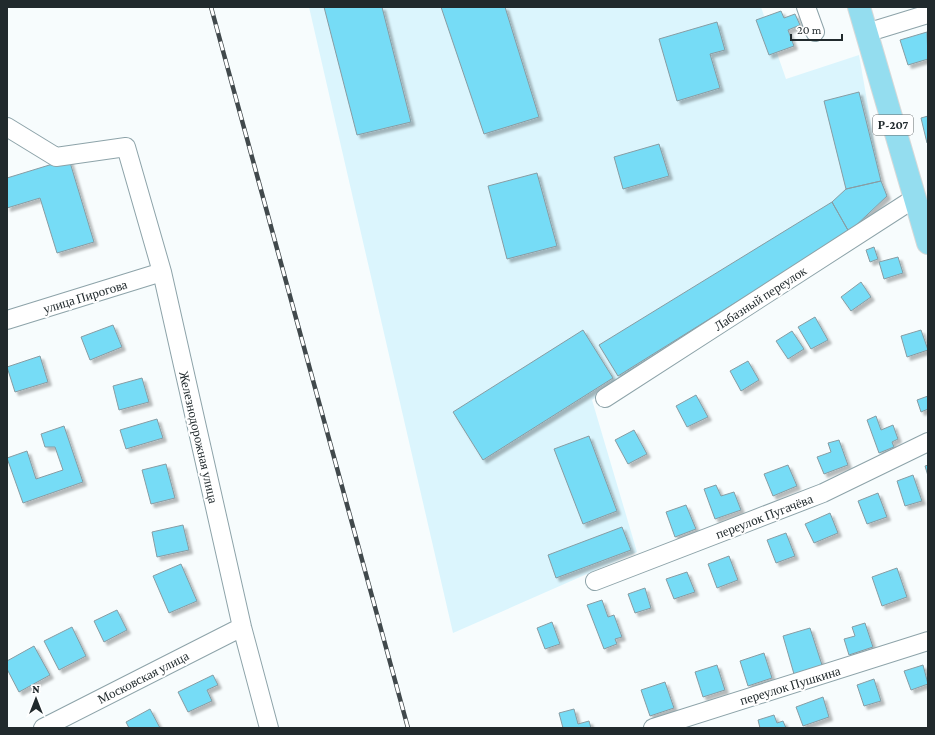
<svg xmlns="http://www.w3.org/2000/svg" width="935" height="735" font-family="'Crimson Pro',serif">
  <style>
    .built { fill: #dbf5fd }
    .building { fill: #76dcf6; stroke: #879ca3; filter: url(#shadow) }
    .lines { fill: none; stroke-linecap: round; stroke-linejoin: round }
    .street-casing { stroke: #8da3a9; stroke-width: 20 }
    .primary-casing { stroke: #d7d9d9; stroke-width: 24 }
    .street { stroke: #fff; stroke-width: 18 }
    .primary { stroke: #94ddef; stroke-width: 22 }
    .rail-casing { stroke: #41494c; stroke-width: 4.5 }
    .rail { stroke: #fff; stroke-width: 3; stroke-dasharray: 9; stroke-linecap: butt }
    .labels { text-anchor: middle; stroke-width: 4; stroke-linejoin: round; paint-order: stroke }
    .shield { fill: #fff; stroke: #646a6c; stroke-width: 1 }
    .shield-label { font-size: 12px; font-weight: bold; fill: #212a2d }
    .street-label { font-size: 13px; fill: #212a2d; stroke: #fff }
  </style>
  <defs>
    <filter id="shadow"><feDropShadow dx="3.5" dy="3.5" stdDeviation="1" flood-color="#0004"/></filter>
  </defs>
  <rect width="100%" height="100%" fill="#f7fcfd"/>
  <path class="built" d="M309 7H761L786 79 859 55 881 180 887 196 851 234 592 400 637 552 453 633Z"/>
  <path class="building" d="M324 7H382L411 122 357 135Z
    M441 7H505L539 117 484 134Z
    M781 11 784 18 795 14 800 25 788 30 794 46 769 55 756 20Z
    M717 22 725 50 710 54 720 88 677 101 659 39Z
    M927 32 928 59 908 65 900 40Z
    M859 92 881 181 846 189 824 101Z
    M928 116V143H927L921 118Z
    M659 144 669 176 623 189 614 157Z
    M69 159 94 242 57 253 40 198 7 208V178Z
    M537 173 557 246 507 259 488 186Z
    M881 181 887 196 849 232 832 202 846 189Z
    M832 202 849 232 618 376 599 345Z
    M874 247 878 259 870 262 866 250Z
    M898 257 903 273 884 279 879 262Z
    M861 282 871 297 851 311 841 297Z
    M815 317 828 340 811 349 798 327Z
    M113 325 122 347 90 360 81 337Z
    M583 330 613 378 483 460 453 412Z
    M921 330 928 350 907 357 901 336Z
    M792 331 804 349 788 359 776 341Z
    M40 356 48 382 15 392 7 367Z
    M748 361 759 380 741 391 730 371Z
    M142 378 149 402 119 410 113 386Z
    M696 395 708 417 687 427 676 406Z
    M928 396V409L921 412 917 400Z
    M876 416 881 430 893 425 898 439 892 442 894 447 879 453 867 420Z
    M157 419 163 438 126 449 120 430Z
    M64 426 83 482 23 503 7 458 27 451 36 479 63 470 55 447H45L41 434Z
    M634 430 647 454 628 464 615 440Z
    M589 436 617 511 583 524 554 449Z
    M839 440 848 465 824 474 817 457 831 452 828 443Z
    M166 464 175 498 151 504 142 470Z
    M788 465 797 486 773 496 764 474Z
    M928 465V476L925 466Z
    M913 475 922 501 905 506 897 481Z
    M716 485 721 496 734 492 741 510 715 519 704 489Z
    M878 493 887 517 867 524 858 501Z
    M686 505 696 529 675 537 666 512Z
    M830 513 838 533 814 543 805 524Z
    M183 525 189 550 157 557 152 532Z
    M622 527 631 550 556 578 548 555Z
    M786 533 795 556 776 563 767 540Z
    M729 556 738 580 717 588 708 564Z
    M181 564 197 601 169 613 153 576Z
    M897 568 907 597 882 606 872 577Z
    M687 572 695 592 674 599 666 579Z
    M645 588 651 608 635 613 628 594Z
    M602 600 608 617 614 615 622 637 615 639 617 644 604 649 587 605Z
    M117 610 127 630 104 642 94 621Z
    M552 622 560 644 545 649 537 628Z
    M865 623 873 647 849 655 844 639 855 636 852 627Z
    M72 627 86 656 59 670 44 641Z
    M810 628 822 665 794 674 783 636Z
    M34 646 50 675 19 692 7 669V661Z
    M764 653 772 678 748 686 740 661Z
    M717 665 725 690 703 697 695 672Z
    M923 665 928 684 911 690 904 671Z
    M213 675 218 685 207 690 212 701 188 712 178 692Z
    M874 679 881 701 864 706 857 685Z
    M665 682 674 708 650 716 641 690Z
    M823 697 829 717 803 726 796 707Z
    M150 709 160 728H129L126 722Z
    M574 709 578 724 589 721 591 728H563L559 713Z
    M774 715 777 723 783 721 786 728H760L758 720Z"/>
  <g class="lines">
    <defs>
      <path id="street" d="M806 7 815 32
        M866 33 928 14
        M7 127 56 157 126 147 162 272 242 627 269 728
        M7 320 162 272
        M605 398 915 198
        M595 581 823 493 928 442
        M43 728 242 627
        M653 728 928 641"/>
      <path id="primary" d="M859 7 928 243"/>
    </defs>
    <use href="#street" class="street-casing"/>
    <use href="#primary" class="primary-casing"/>
    <use href="#street" class="street"/>
    <use href="#primary" class="primary"/>
    <defs>
      <path id="rail" d="M211 7 408 728"/>
    </defs>
    <use href="#rail" class="rail-casing"/>
    <use href="#rail" class="rail"/>
  </g>
  <g class="labels">
    <rect class="shield" x="873" y="115" width="40" height="20" rx="3"/>
    <g class="shield-label">
      <text x="893" y="129">Р-207</text>
    </g>
    <g class="street-label">
      <text transform="translate(85 296) rotate(-17)" y="5">улица Пирогова</text>
      <text transform="translate(760 298) rotate(-33)" y="5">Лабазный переулок</text>
      <text transform="translate(199 437) rotate(77)" y="5">Железнодорожная улица</text>
      <text transform="translate(764 516) rotate(-21)" y="5">переулок Пугачёва</text>
      <text transform="translate(143 677) rotate(-27)" y="5">Московская улица</text>
      <text transform="translate(790 685) rotate(-17)" y="5">переулок Пушкина</text>
    </g>
  </g>
  <rect width="935" height="735" fill="none" stroke="#212a2d" stroke-width="16"/>
  <g transform="translate(36 699)" stroke="#ffffff" stroke-width="3" paint-order="stroke">
  <path d="M0-3L7 15L0 10L-7 15Z" fill="#212a2d"/>
  <text y="-6" font-size="11" font-weight="bold" text-anchor="middle" fill="#212a2d">N</text>
  </g>
  <path d="M791 34v6h51v-6" fill="none" stroke="#212a2d" stroke-width="2"/>
  <text x="797" y="34" font-size="12" fill="#212a2d" stroke="#ffffff" stroke-width="3" paint-order="stroke">20 m</text>
</svg>
